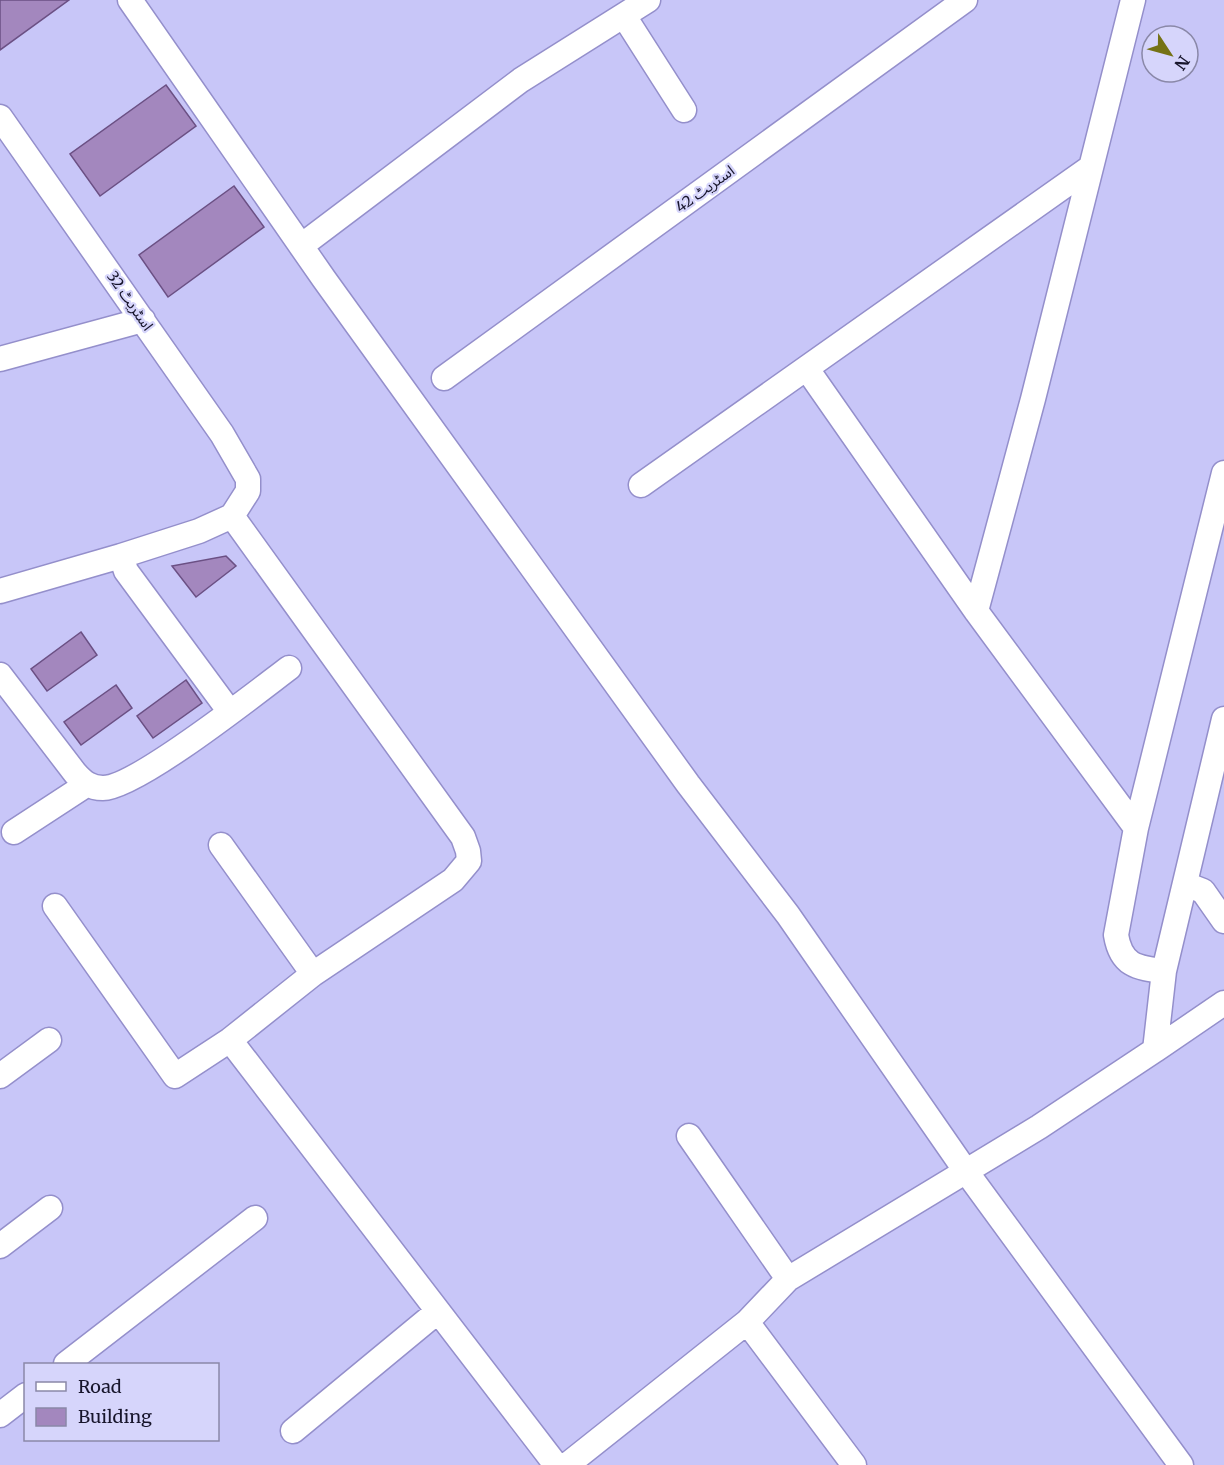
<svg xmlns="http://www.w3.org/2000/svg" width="1224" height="1465" font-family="Merriweather,'Noto Sans Arabic',serif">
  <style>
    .building { fill: #a387be; stroke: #6b5084; stroke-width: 1.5 }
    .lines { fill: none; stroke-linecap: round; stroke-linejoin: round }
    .minor-casing { stroke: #948fcb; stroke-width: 27 }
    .minor { stroke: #fff; stroke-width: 24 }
    .labels { text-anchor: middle; stroke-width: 4.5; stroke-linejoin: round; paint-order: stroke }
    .street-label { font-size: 15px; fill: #17152b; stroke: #d6d5fb }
  </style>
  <rect width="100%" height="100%" fill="#c8c6f8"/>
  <path class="building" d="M0 0H69L0 50Z
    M166 85 196 126 100 196 70 154Z
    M234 186 264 227 168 297 139 255Z
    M226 556 236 566 196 597 172 566Z
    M81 632 97 655 47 691 31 669Z
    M186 680 202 703 153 738 137 716Z
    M116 685 132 708 81 745 64 722Z"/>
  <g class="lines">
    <defs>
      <path id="minor" d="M130 0 324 279 688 784 788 915 965 1170 1181 1465
        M624 16 684 110
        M0 117 222 434 248 479V491L232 516 199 531 121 556 0 591
        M301 246 521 80 648 0
        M0 359 143 320
        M807 369 976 611 1136 828
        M444 378 965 0
        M641 485 1091 167
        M121 556 126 571 230 712
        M976 611 1033 399 1133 0
        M0 675 75 773C83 782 90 788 103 788 136 788 257 692 289 668
        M14 832 86 785
        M221 845 313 974
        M1185 884 1203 891 1224 921
        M55 906 175 1076 230 1040 313 974 453 880 469 861 468 851 463 837 232 516
        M1164 971C1136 968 1121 965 1116 935L1136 828 1224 473
        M230 1040 556 1465
        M1155 1050 1224 1003
        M0 1076 49 1040
        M689 1136 788 1279
        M0 1246 50 1208
        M747 1322 854 1465
        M66 1364 255 1218
        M0 1415 26 1395
        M293 1431 437 1312
        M567 1465 747 1322 788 1279 1039 1127 1155 1050 1164 971 1224 719"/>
    </defs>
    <use href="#minor" class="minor-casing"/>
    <use href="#minor" class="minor"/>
  </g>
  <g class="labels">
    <g class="street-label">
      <text transform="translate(705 189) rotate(-36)" y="5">اسٹریٹ 42</text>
      <text transform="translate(130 301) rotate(55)" y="5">اسٹریٹ 32</text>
    </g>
  </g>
  <rect x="24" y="1363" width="195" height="78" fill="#d6d5fb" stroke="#8a88a8" stroke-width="1.5"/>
  <rect x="36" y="1382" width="30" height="9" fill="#ffffff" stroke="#8a88a8" stroke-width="1.5"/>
  <text x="78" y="1393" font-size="18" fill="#17152b">Road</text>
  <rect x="36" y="1408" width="30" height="18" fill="#a387be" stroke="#8a88a8" stroke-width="1.5"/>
  <text x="78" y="1423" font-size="18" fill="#17152b">Building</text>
  <g transform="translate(1170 54) rotate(126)"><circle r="28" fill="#d6d5fb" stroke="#8a88a8" stroke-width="1.5"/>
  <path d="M0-4.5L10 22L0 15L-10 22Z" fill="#757215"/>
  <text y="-9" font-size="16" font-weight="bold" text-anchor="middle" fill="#17152b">N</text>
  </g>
</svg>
